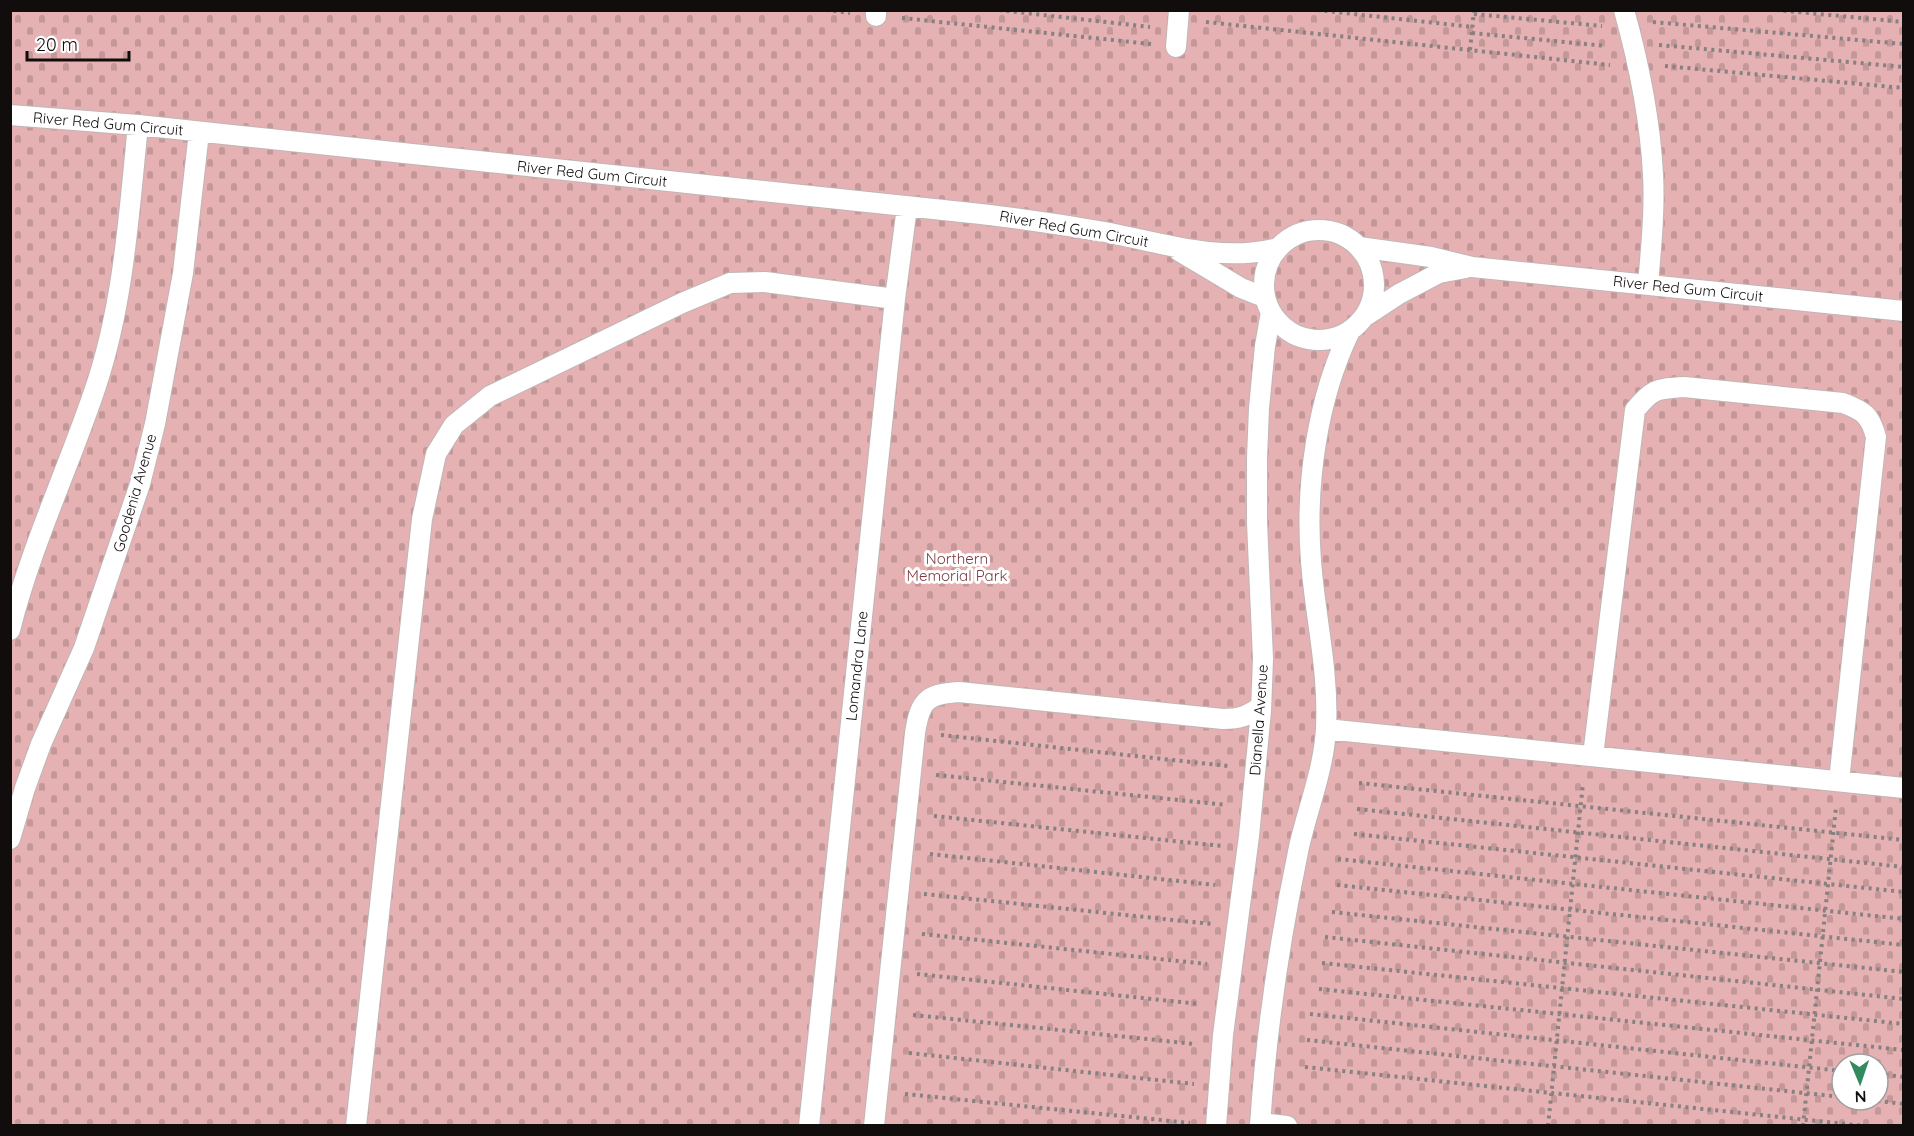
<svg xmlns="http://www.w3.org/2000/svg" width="1914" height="1136" font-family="Quicksand,sans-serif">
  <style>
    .cemetery { fill: url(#cemetery-stones); fill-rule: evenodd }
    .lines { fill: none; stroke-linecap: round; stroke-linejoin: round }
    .service-casing { stroke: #c0b6b6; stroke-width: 22 }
    .path { stroke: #888181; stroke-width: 4; stroke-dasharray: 3 4.5; stroke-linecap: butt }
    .service { stroke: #fff; stroke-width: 20 }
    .labels { text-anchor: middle; stroke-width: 6; stroke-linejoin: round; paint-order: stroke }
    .street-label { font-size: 15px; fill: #110d0d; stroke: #fff }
    .park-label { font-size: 15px; fill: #7d393e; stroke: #fff }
  </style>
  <defs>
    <pattern id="cemetery-stones" width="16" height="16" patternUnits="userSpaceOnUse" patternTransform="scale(1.5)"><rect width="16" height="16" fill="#e6b1b2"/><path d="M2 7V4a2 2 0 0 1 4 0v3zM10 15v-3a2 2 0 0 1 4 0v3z" fill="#c49798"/></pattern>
  </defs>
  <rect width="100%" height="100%" fill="#e9dfdf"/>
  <path class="cemetery" d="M10 11H1903V1125H11ZM1842 1064H1878V1100H1842Z"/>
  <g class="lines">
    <defs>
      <path id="service" d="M1624 10C1639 64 1650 118 1653 174 1655 211 1651 248 1648 285
        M876 16V10
        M1176 47 1179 10
        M10 115 138 125 981 214C1023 219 1064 225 1105 232 1162 243 1220 263 1278 248
        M1264 285a55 55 0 1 1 110 0a55 55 0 1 1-110 0Z
        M1359 247 1431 257 1472 267 1904 311
        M1179 251 1241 288 1264 297
        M1364 317 1399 294 1439 273 1466 268
        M10 630C31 546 69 467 96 386 124 302 129 212 138 125
        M1326 729 1904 788
        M1593 756 1635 410C1653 388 1657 389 1684 387L1843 403C1864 411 1870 415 1876 437L1839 781
        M10 839 25 788 41 744 84 648 140 484 155 424 183 273 199 132
        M1260 1123 1287 1126
        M356 1126 422 519 436 454 454 425 490 396 682 303 730 283 765 282 895 299
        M809 1126 895 299 907 207
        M874 1126 915 733C920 701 926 694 959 692L1223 719C1239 719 1249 716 1261 706
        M1216 1126 1223 1035 1249 836 1261 711 1263 659 1257 522V458L1259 408 1265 346 1271 312
        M1260 1126C1266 1032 1280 938 1299 847 1308 807 1324 769 1326 728 1329 671 1315 616 1311 561 1305 485 1317 399 1350 331"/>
    </defs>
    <use href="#service" class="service-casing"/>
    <path class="path" d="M826 10 850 13
      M999 10 1150 27
      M1317 10 1473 27
      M1776 10 1904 22
      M1474 14 1602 26
      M902 18 1151 44
      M1206 22 1610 65
      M1653 22 1904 44
      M1472 33 1606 46
      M1659 45 1904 67
      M1470 50 1474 10
      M1665 66 1904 88
      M941 735 1228 766
      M936 775 1227 805
      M1359 783 1904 840
      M1357 809 1904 867
      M934 816 1222 846
      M1354 834 1904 892
      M930 854 1215 885
      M1338 859 1904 919
      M1337 885 1904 945
      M924 894 1212 924
      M1332 912 1904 972
      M922 934 1207 964
      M1325 937 1904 999
      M1322 963 1904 1024
      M917 974 1199 1004
      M1319 989 1904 1050
      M1310 1014 1842 1071
      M913 1015 1195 1044
      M1307 1040 1842 1097
      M909 1053 1194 1084
      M1305 1067 1865 1126
      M1878 1074 1904 1077
      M905 1094 1190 1123
      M1870 1100 1904 1104
      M1548 1126 1583 783
      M1803 1126 1836 807"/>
    <use href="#service" class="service"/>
  </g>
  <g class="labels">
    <g class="street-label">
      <text transform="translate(108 124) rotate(5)" y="5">River Red Gum Circuit</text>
      <text transform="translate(592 174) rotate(6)" y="5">River Red Gum Circuit</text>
      <text transform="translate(1074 229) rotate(10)" y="5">River Red Gum Circuit</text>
      <text transform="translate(1688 289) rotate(6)" y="5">River Red Gum Circuit</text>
      <text transform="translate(135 493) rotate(-74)" y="5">Goodenia Avenue</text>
      <text transform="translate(857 666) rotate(-84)" y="5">Lomandra Lane</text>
      <text transform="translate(1259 720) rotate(-86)" y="5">Dianella Avenue</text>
    </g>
    <g class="park-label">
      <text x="957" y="564">Northern<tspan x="957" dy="17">Memorial Park</tspan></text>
    </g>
  </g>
  <rect width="1914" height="1136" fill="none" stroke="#110d0d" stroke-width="24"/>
  <g transform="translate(1860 1082) rotate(178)"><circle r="28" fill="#ffffff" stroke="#a09e9e" stroke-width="1.5"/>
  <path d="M0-4.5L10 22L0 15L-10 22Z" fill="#328a5f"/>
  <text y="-9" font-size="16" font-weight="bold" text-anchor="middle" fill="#110d0d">N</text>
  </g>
  <path d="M27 51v9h102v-9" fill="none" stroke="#110d0d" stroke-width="3"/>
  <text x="36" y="51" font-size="18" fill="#110d0d" stroke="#ffffff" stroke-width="4.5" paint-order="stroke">20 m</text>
</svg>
